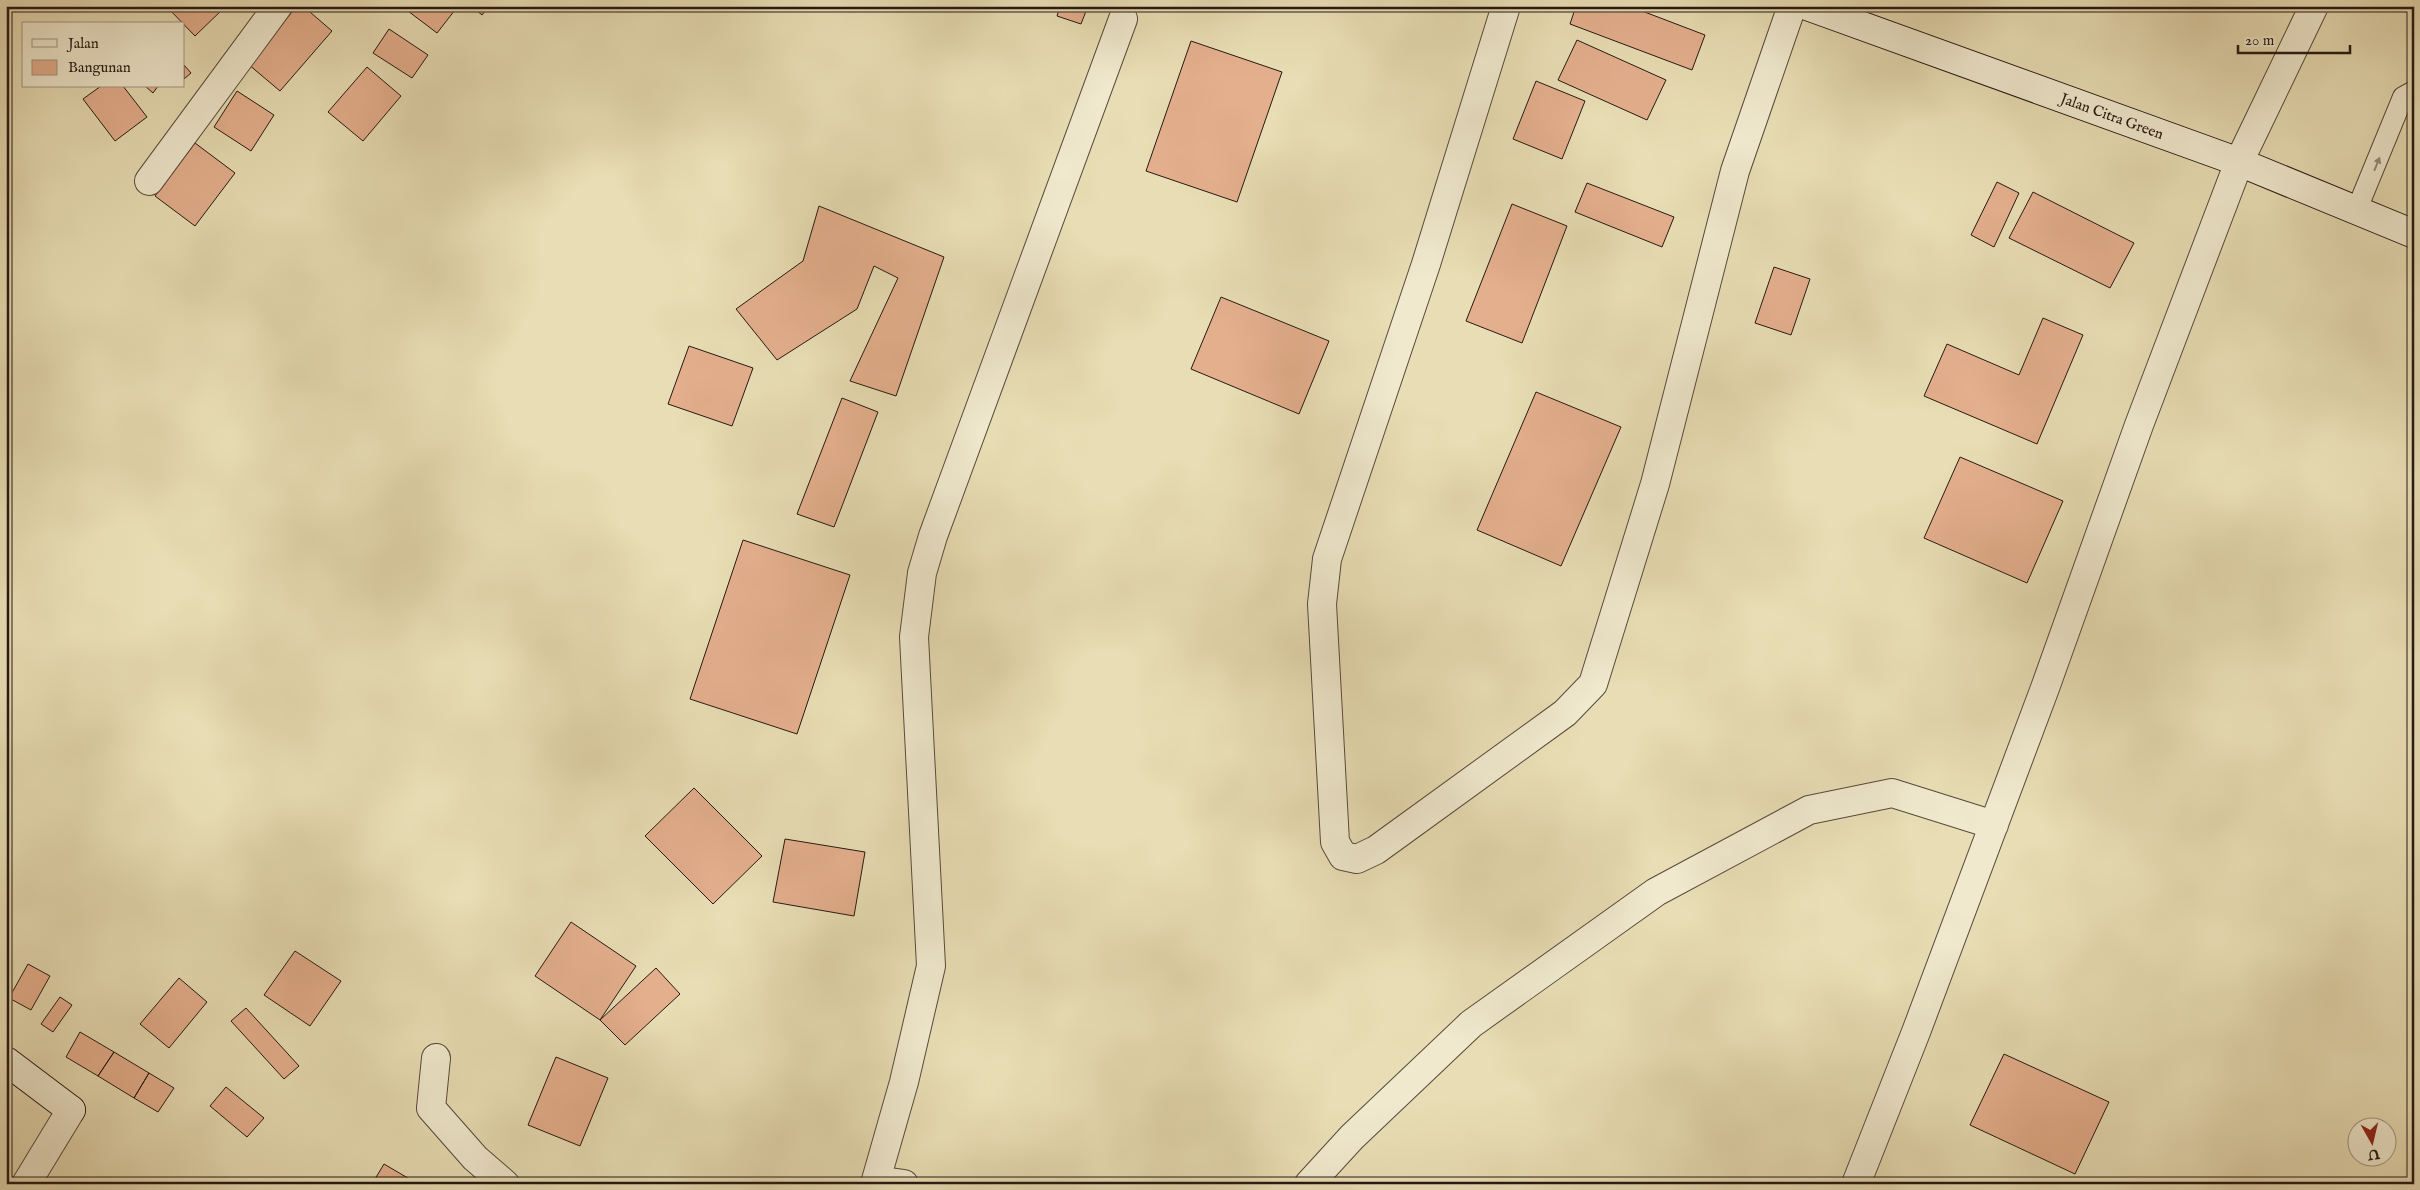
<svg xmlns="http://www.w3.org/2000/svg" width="2420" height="1190" font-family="'IM FELL English',serif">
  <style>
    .building { fill: #e4af8d; stroke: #261913 }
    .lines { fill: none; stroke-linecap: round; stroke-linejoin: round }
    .lane-casing { stroke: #564a3b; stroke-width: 22 }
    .street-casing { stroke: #564a3b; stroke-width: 30 }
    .secondary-casing { stroke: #261913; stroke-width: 30 }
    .lane { stroke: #f0e9ce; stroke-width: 20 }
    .street { stroke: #f0e9ce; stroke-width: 28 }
    .secondary { stroke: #f0e9ce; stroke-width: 28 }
    .oneway { fill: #958b7a }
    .labels { text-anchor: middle; stroke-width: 5; stroke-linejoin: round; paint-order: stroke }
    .street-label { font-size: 15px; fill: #261913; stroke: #f0e9ce }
  </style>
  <rect width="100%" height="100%" fill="#e8ddb4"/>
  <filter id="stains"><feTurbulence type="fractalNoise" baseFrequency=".004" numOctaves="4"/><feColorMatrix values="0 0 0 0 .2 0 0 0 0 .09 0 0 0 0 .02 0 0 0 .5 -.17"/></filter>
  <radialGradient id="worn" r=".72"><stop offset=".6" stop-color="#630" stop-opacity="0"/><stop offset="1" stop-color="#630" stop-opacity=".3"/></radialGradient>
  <path class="building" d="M166 6H226L195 36Z
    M297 6H303L332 31 280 91 248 64Z
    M405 6H449L455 10 437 33 404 8Z
    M471 6H489L482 15Z
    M1060 6H1088L1081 24 1057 16Z
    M1576 6H1629L1705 35 1692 70 1570 24Z
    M389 29 428 55 412 78 373 53Z
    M1577 40 1666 80 1647 120 1558 80Z
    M1191 41 1282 72 1237 202 1146 171Z
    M184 65 191 73 184 79Z
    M367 67 401 96 363 141 328 112Z
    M1536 81 1585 101 1562 159 1513 139Z
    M101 86H123L147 117 115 141 83 99Z
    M145 86H158L153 93Z
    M237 91 274 115 251 151 214 127Z
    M195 143 235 173 195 226 155 196Z
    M1997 182 2019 193 1994 247 1971 235Z
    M1587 183 1674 217 1662 247 1575 212Z
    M2033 192 2134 243 2110 288 2009 238Z
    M1512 204 1567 226 1522 343 1466 321Z
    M819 206 944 257 896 396 850 381 898 278 874 266 857 309 777 360 736 309 803 261Z
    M1774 267 1810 279 1791 335 1755 323Z
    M1221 297 1329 341 1299 414 1191 369Z
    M2043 318 2083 335 2037 444 1924 396 1947 344 2019 375Z
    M689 346 753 368 732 426 668 404Z
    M1536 392 1621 427 1561 566 1477 530Z
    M842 398 878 412 834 527 797 514Z
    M1960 457 2063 501 2027 583 1924 538Z
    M743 540 850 575 797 734 690 699Z
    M694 788 762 856 713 904 645 836Z
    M785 839 865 852 854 916 773 902Z
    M571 922 636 966 600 1020 535 976Z
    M295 951 341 981 310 1026 264 995Z
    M28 964 50 976 31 1010 9 998Z
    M656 968 680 994 625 1045 600 1020Z
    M179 978 207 1002 169 1048 140 1024Z
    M60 997 72 1005 53 1032 41 1024Z
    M246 1008 299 1066 284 1079 231 1021Z
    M80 1032 114 1052 98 1076 66 1057Z
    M114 1052 149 1073 134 1098 98 1076Z
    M2004 1054 2109 1102 2075 1174 1970 1125Z
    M556 1057 608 1078 580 1146 528 1125Z
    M149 1073 174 1088 158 1112 134 1098Z
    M226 1087 264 1118 247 1137 210 1106Z
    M384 1164 418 1184H372Z"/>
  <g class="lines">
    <defs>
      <path id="lane" d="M2357 209 2403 97 2414 91"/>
      <path id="street" d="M1506 6 1426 264 1327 559 1322 604 1335 842 1343 856 1357 859 1376 850 1565 713 1593 684 1655 484 1735 171 1792 6
        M149 181 278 6
        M436 1058 431 1108 475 1158 505 1184
        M26 1184 71 1110
        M904 1184 876 1180 904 1082 931 966 914 637 922 573 933 536 1123 19
        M1309 1184 1352 1137 1471 1024 1656 892 1809 810 1892 793 1994 825
        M1856 1184 1916 1032 2045 688 2139 425 2239 162 2314 6"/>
      <path id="secondary" d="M1807 6 2239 162 2414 234
        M6 1061 71 1110"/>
    </defs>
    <use href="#lane" class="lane-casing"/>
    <use href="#street" class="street-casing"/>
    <use href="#secondary" class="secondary-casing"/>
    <use href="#lane" class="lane"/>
    <use href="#street" class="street"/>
    <use href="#secondary" class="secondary"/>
  </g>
  <defs><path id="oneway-solid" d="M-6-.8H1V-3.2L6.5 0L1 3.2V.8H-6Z" transform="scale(1.25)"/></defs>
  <use class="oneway" href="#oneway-solid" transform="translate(2377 164) rotate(-68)"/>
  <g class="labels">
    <g class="street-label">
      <text transform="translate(2112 116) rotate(20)" y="5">Jalan Citra Green</text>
    </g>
  </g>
  <rect width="2420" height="1190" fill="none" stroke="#e8ddb4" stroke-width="25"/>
  <rect x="8" y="8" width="2405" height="1175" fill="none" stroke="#261913" stroke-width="2.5"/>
  <rect x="12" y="12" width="2395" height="1165" fill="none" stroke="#261913"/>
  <rect x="22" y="22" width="162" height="65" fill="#f0e9ce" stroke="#9f9683"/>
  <rect x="32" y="39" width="25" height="8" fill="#f0e9ce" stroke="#9f9683"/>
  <text x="68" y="48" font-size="15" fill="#261913">Jalan</text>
  <rect x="32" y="60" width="25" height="15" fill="#e4af8d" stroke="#9f9683"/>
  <text x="68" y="72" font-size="15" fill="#261913">Bangunan</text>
  <g transform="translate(2372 1142) rotate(172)"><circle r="24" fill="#f0e9ce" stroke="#9f9683"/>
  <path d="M0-4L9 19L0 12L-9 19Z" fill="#8f2418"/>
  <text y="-8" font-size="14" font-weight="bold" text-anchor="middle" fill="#261913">U</text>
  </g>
  <path d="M2238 45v8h112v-8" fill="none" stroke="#261913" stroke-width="2.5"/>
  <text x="2245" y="45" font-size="15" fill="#261913" stroke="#f0e9ce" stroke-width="4" paint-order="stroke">20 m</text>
  <rect width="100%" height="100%" filter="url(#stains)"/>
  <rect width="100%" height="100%" fill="url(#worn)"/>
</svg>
